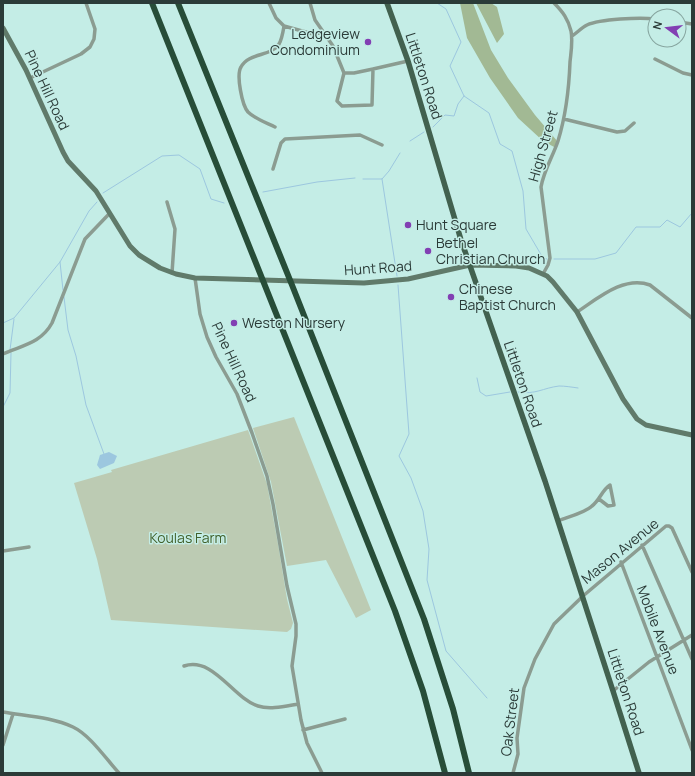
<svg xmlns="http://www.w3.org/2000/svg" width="695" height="776" font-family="Manrope,sans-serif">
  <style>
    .green { fill: #bccbb3 }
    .forest { fill: #a2b994 }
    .water { fill: #9cc7df }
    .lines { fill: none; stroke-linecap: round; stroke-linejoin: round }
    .stream { stroke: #9cc7df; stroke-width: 1 }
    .street { stroke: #8b9c91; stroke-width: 3.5 }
    .secondary { stroke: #607a6a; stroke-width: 5 }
    .primary { stroke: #42614f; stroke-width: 5.5 }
    .highway { stroke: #274d38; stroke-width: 6 }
    .poi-dot { fill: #823fb3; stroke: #c4ede6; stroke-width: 1.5 }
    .labels { text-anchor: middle; stroke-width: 3; stroke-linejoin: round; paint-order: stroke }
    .poi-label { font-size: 14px; fill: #2b3b38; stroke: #c4ede6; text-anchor: start }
    .street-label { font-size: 14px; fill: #2b3b38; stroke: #c4ede6 }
    .park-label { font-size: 14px; fill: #42602b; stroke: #c4ede6 }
  </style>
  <rect width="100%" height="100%" fill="#c4ede6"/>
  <path class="green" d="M294 417 371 610 356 618 326 560 287 566 271 482 253 428Z
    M248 430 267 484 278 544 287 599 293 623 291 629 287 632 111 620 97 559 74 483 112 472 111 470Z"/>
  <path class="forest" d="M460 3H473L491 50 508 78 535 115 558 142 556 148 543 141 518 118 490 78 467 38Z
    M476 3H491L497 7 504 34 497 43Z"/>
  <path class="water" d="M109 452 117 456 114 463 100 469 97 465 100 455Z"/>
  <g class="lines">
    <path class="stream" d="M437 3 446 9 461 42 450 66 464 96 489 113 500 144 512 151 523 191 526 229 543 258 547 259
      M433 127 445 115 454 116 458 104 464 96
      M410 141 424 132
      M363 179H382L389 171 400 153
      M382 179 397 276
      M263 192 317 182 355 178
      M103 193 162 156 179 155 200 169 211 199 224 203
      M554 259H595L616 253 636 227H660L667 220 680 227 692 213
      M60 262 63 290
      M398 285 409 434 399 456 411 478 423 511 429 549 427 580 446 651 487 698
      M64 297 68 330 76 356 86 405 104 454
      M3 323 14 318 60 262 89 211 97 202
      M10 350 14 319
      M477 378 480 392 486 396 510 392
      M518 392C535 395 543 388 559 386 565 386 571 387 578 388
      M3 407 10 393 11 353"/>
    <path class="street" d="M269 3 276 18 284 26C283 32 282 39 279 44 271 57 249 52 241 67 236 75 242 105 248 112 255 119 267 123 275 127
      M310 3 315 20 333 46 344 73
      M679 22 692 24
      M284 26 313 34 324 32
      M572 36C577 33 581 28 587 25 600 19 640 17 655 19
      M655 59 683 73 692 75
      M373 69 354 73H344L337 101 342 106 372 105 373 69 408 61
      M30 78 81 54 90 47 94 39 95 29 86 3
      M564 119 617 132 625 131 634 123
      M273 169 281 143 285 139 360 135 382 145
      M167 202 175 229 172 273
      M543 274 548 265 550 258 541 187C544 170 553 156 558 141 566 115 569 89 570 62 571 52 573 41 571 31 568 19 563 12 554 3
      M195 278 200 314 207 337 216 357 237 394 252 433 267 476 273 504 287 586 296 624V636L292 666 301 720 307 743 322 773
      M577 312C597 299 624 275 650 285L692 318
      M3 354C23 345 41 343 52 323L85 239 109 214
      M558 521C567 517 585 513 592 506 600 500 602 490 610 485L614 505 608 506 599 499
      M642 545 692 659
      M3 551 29 547
      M621 562 692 750
      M184 666C213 656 233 698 258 706 270 710 286 706 298 704
      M613 691 649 662 692 635
      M3 712C26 716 52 717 73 727 90 735 106 759 119 773
      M303 730 345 719
      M3 745 13 714
      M513 773 518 754 517 738 524 688 535 659 554 624 583 596 666 526H669L672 528 692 572"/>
    <path class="secondary" d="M3 28 26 70 63 152 68 161 96 191 130 246 139 255 160 268 176 274 195 278 364 283 408 279 470 265 516 266 529 268 547 276 553 282 577 312 623 399 637 419 646 425 692 435"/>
    <path class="primary" d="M387 3 408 61 461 240 545 481 613 691 639 773"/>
    <path class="highway" d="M152 3 395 611 423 691 445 773
      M178 3 292 285 424 619 453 709 469 773"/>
  </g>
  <g class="poi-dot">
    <circle cx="368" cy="42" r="4"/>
    <circle cx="408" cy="225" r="4"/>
    <circle cx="428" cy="251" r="4"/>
    <circle cx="451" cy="297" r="4"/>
    <circle cx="234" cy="323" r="4"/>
  </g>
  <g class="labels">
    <g class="poi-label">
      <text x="360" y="39" text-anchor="end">Ledgeview<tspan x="360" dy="16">Condominium</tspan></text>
      <text x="416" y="230">Hunt Square</text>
      <text x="436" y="248">Bethel<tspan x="436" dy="16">Christian Church</tspan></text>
      <text x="459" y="294">Chinese<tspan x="459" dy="16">Baptist Church</tspan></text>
      <text x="242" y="328">Weston Nursery</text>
    </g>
    <g class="street-label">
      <text transform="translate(424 76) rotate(72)" y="5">Littleton Road</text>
      <text transform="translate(47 90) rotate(65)" y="5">Pine Hill Road</text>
      <text transform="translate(543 146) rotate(-74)" y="5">High Street</text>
      <text transform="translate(378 268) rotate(-4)" y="5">Hunt Road</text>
      <text transform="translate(234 362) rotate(65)" y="5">Pine Hill Road</text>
      <text transform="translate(523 384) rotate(71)" y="5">Littleton Road</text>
      <text transform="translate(620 551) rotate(-39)" y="5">Mason Avenue</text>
      <text transform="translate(658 630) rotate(69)" y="5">Mobile Avenue</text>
      <text transform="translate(626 692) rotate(72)" y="5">Littleton Road</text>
      <text transform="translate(510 722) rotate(-83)" y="5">Oak Street</text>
    </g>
    <g class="park-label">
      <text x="188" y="543">Koulas Farm</text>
    </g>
  </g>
  <rect width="695" height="776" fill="none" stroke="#2b3b38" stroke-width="8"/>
  <g transform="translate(667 28) rotate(285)"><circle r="19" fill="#c4ede6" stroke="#87a6a0"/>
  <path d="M0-3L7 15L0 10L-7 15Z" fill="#823fb3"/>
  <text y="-6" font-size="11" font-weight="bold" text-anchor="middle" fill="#2b3b38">N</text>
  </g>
</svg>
